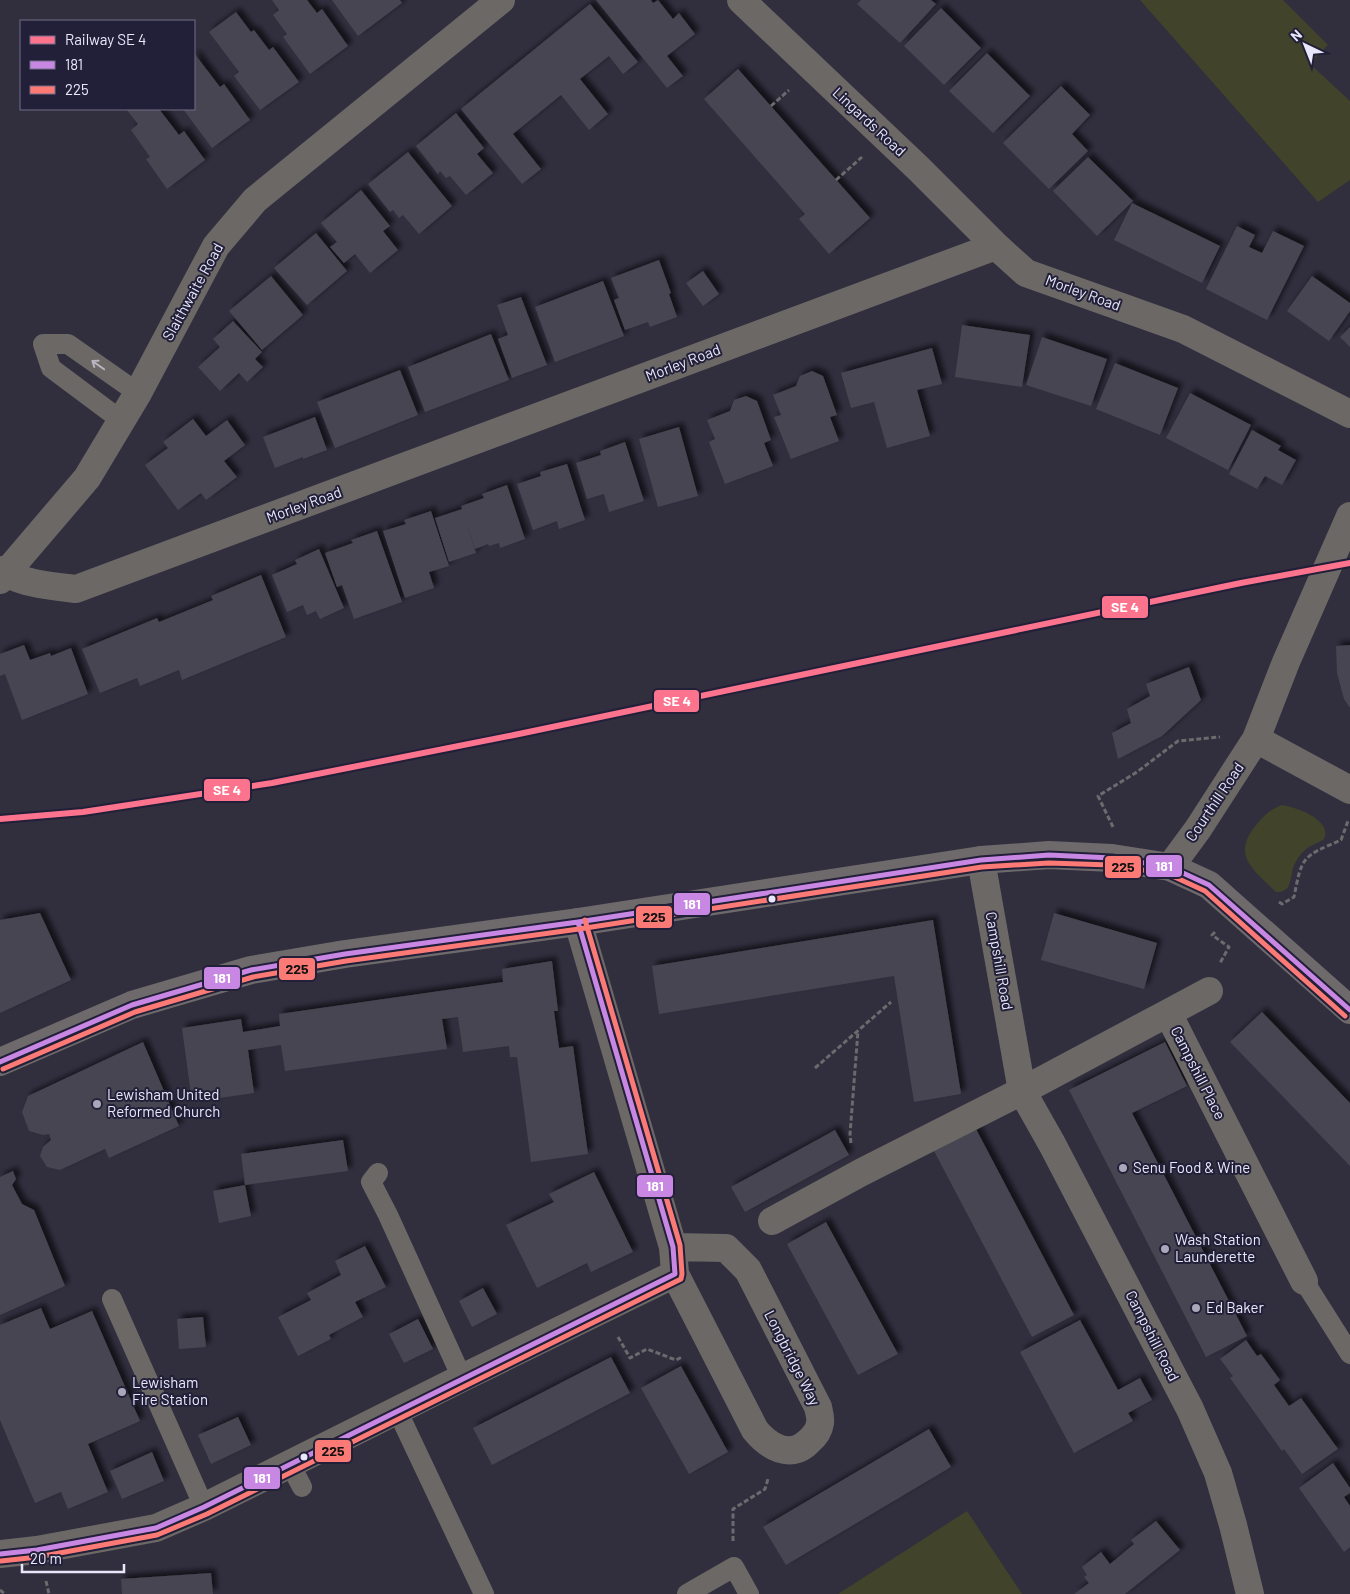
<svg xmlns="http://www.w3.org/2000/svg" width="1350" height="1594" font-family="Barlow,sans-serif">
  <style>
    .green { fill: #41442b }
    .building { fill: #474551; filter: url(#shadow) }
    .lines { fill: none; stroke-linecap: round; stroke-linejoin: round }
    .path { stroke: #6c6a6d; stroke-width: 3; stroke-dasharray: 5 2.5; stroke-linecap: butt }
    .lane { stroke: #6c6866; stroke-width: 20 }
    .street { stroke: #6c6866; stroke-width: 28 }
    .secondary { stroke: #6e6a6b; stroke-width: 28 }
    .bus-1-casing { stroke: #221f39; stroke-width: 9 }
    .bus-2-casing { stroke: #221f39; stroke-width: 9 }
    .bus-1 { stroke: #c787e3; stroke-width: 5 }
    .bus-2 { stroke: #fc7a76; stroke-width: 5 }
    .rail-1-casing { stroke: #221f39; stroke-width: 10 }
    .rail-1 { stroke: #fc738d; stroke-width: 6 }
    .oneway { stroke: #b7b5bf }
    .bus-dot { fill: #e9e8fb; stroke: #221f39; stroke-width: 2 }
    .poi-dot { fill: #a9a7b9; stroke: #221f39; stroke-width: 2 }
    .labels { text-anchor: middle; stroke-width: 4; stroke-linejoin: round; paint-order: stroke }
    .street-label { font-size: 15px; fill: #e9e8fb; stroke: #221f39 }
    .poi-label { font-size: 15px; fill: #e9e8fb; stroke: #221f39; text-anchor: start }
    .line-badge { stroke: #221f39; stroke-width: 2 }
    .badge-label { font-size: 14px; text-anchor: middle; font-weight: bold; fill: #fff }
    .pale-badge-label { font-size: 14px; text-anchor: middle; font-weight: bold; fill: #111 }
  </style>
  <defs>
    <filter id="shadow"><feDropShadow dx="4.5" dy="-4.5" stdDeviation="2.5" flood-color="#0009"/></filter>
  </defs>
  <rect width="100%" height="100%" fill="#312e3e"/>
  <path class="green" d="M1140 0H1283L1328 45 1310 64 1350 101V180L1318 202Z
    M1282 805C1296 807 1333 820 1324 839 1317 844 1309 845 1303 852 1298 857 1293 865 1292 873 1290 883 1289 893 1276 892 1254 870 1230 855 1257 824 1264 815 1271 809 1282 805Z
    M967 1511 1022 1594H838Z"/>
  <path class="building" d="M272 0H307L317 13 322 9 348 46 310 74 283 37 287 34 273 15 279 10Z
    M332 0H400L402 3 358 36Z
    M596 0H651L653 3 658 0 673 19 679 13 695 34 667 56 683 76 667 88Z
    M861 0H931L936 4 900 43 857 4Z
    M590 4 638 62 623 74 609 56 580 79 608 114 589 130 561 95 513 134 541 169 522 184 461 109Z
    M941 8 981 48 944 85 904 46Z
    M236 12 251 32 254 30 269 50 273 47 299 82 260 110 234 76 239 72 209 32Z
    M194 53 220 87 224 84 250 120 212 148 183 109H194Z
    M987 53 1030 96 993 133 949 91Z
    M738 69 870 218 829 254 799 219 805 214 704 99Z
    M1061 86 1090 115 1072 134 1088 151 1049 189 1003 143Z
    M126 109H159L179 135 184 131 205 160 167 189 146 159 150 157 131 130 138 124Z
    M456 113 484 148 477 154 493 173 466 195 450 176 446 178 440 171 438 174 416 146Z
    M408 152 452 206 419 234 403 215 399 218 393 210 390 212 368 184Z
    M1088 157 1133 201 1097 236 1053 191Z
    M361 190 390 226 383 231 398 250 370 273 355 254 344 263 330 247 337 242 321 223Z
    M1132 203 1220 246 1202 283 1114 240Z
    M1237 226 1255 235 1249 247 1262 253 1273 231 1304 246 1267 320 1206 289Z
    M316 233 347 271 307 305 274 268Z
    M659 260 671 293 669 294 677 317 650 327 648 322 625 330 614 300 619 298 611 278Z
    M703 271 719 294 703 306 686 283Z
    M271 276 303 315 262 350 229 311Z
    M1312 276 1350 303V311L1329 341 1287 311Z
    M603 281 624 336 555 362 535 307Z
    M521 297 547 365 512 378 498 339 508 335 497 305Z
    M233 321 262 352 255 359 263 367 247 382 239 373 220 391 198 367 220 347 213 339Z
    M962 325 1030 335 1022 387 955 377Z
    M1350 327V347L1340 337Z
    M491 334 509 380 425 412 408 367Z
    M1042 337 1107 359 1091 406 1026 385Z
    M932 348 942 384 917 390 930 436 887 448 874 402 851 408 841 373Z
    M1115 363 1178 388 1160 435 1096 409Z
    M400 370 418 415 335 448 317 402Z
    M812 371 823 376 837 415 830 417 839 441 791 459 774 417 781 415 773 395 796 386 800 376Z
    M1190 393 1251 425 1228 470 1166 438Z
    M746 396 757 401 771 440 764 443 773 466 725 484 709 442 715 439 707 420 730 411 734 400Z
    M315 417 327 450 303 459V457L275 468 263 437Z
    M193 419 206 436 227 420 245 445 224 461 237 477 206 500 201 493 178 510 145 465 168 448 163 442Z
    M679 427 698 496 658 507 639 439Z
    M1252 430 1281 446 1278 450 1296 460 1282 485 1265 476 1257 489 1229 474Z
    M625 442 644 501 609 512 604 494 587 499 576 463 601 455 600 451Z
    M567 464 585 520 559 529 557 521 533 530 517 484 541 476 540 472Z
    M507 485 525 539 500 548 499 543 489 546 488 544 475 549 465 519 476 553 449 562 435 518 462 509 461 506 484 498 482 494Z
    M431 511 449 566 429 572 434 588 405 598 383 531 406 524 404 520Z
    M377 531 402 602 354 619 342 585 337 587 325 553 353 543 351 540Z
    M319 549 344 608 320 619 316 611 307 615 303 605 287 612 272 575 297 564 295 560Z
    M261 575 286 637 182 680 179 670 140 686 137 678 100 693 82 649 157 618 159 622 213 600 211 596Z
    M24 645 30 660 50 653 51 656 71 648 88 694 22 720 5 674 0 676V654Z
    M1350 645V708L1344 699 1337 673 1336 646Z
    M1189 667 1201 700 1162 736 1118 759 1112 733 1131 723 1127 709 1150 696 1146 684Z
    M40 913 71 980 0 1013V920Z
    M1054 913 1157 943 1144 989 1041 960Z
    M933 920 961 1094 914 1102 894 976 659 1014 652 966Z
    M552 961 558 1011H554L559 1048 573 1046 588 1154 531 1162 517 1057H510L509 1046 463 1052 458 1017 442 1019 447 1049 285 1071 281 1045 248 1050 254 1093 192 1102 182 1028 241 1019 243 1032 280 1026 279 1014 503 982 502 969Z
    M1262 1012 1350 1103V1166L1230 1042Z
    M143 1042 179 1126 109 1158 105 1149 60 1170 47 1167 40 1156 43 1147 51 1140 49 1134 43 1135 29 1131 22 1112 28 1096Z
    M1165 1042 1187 1086 1132 1113 1247 1336 1206 1357 1069 1090Z
    M976 1129 1074 1315 1032 1337 934 1151Z
    M835 1130 849 1155 745 1212 731 1187Z
    M343 1140 348 1171 245 1185 241 1154Z
    M13 1171 16 1179 12 1185 22 1204 34 1210 65 1286 0 1315V1177Z
    M594 1172 633 1252 591 1272 587 1263 537 1288 506 1225 554 1202 549 1194Z
    M245 1185 251 1216 219 1223 213 1191Z
    M826 1222 898 1354 858 1375 787 1244Z
    M365 1246 386 1287 355 1302 363 1317 329 1335 331 1339 298 1356 278 1317 311 1300 307 1293 341 1275 335 1261Z
    M483 1288 497 1314 472 1327 459 1301Z
    M41 1308 50 1329 92 1311 140 1421 88 1444 108 1492 68 1509 61 1492 35 1503 0 1420V1325Z
    M203 1317 206 1347 179 1349 177 1319Z
    M418 1319 433 1349 404 1363 389 1334Z
    M1080 1320 1118 1390 1140 1378 1152 1400 1128 1413 1133 1421 1074 1453 1020 1352Z
    M1246 1340 1257 1356 1261 1354 1280 1380 1274 1385 1289 1406 1301 1398 1338 1449 1302 1474 1284 1449 1282 1451 1230 1378 1233 1376 1220 1359Z
    M611 1357 630 1393 492 1465 473 1428Z
    M681 1366 728 1452 689 1474 641 1388Z
    M238 1417 251 1445 211 1464 198 1435Z
    M929 1429 951 1467 786 1565 763 1527Z
    M152 1452 164 1481 122 1499 110 1471Z
    M1333 1463 1350 1488V1493L1344 1497 1350 1506V1547L1344 1552 1299 1488Z
    M1156 1521 1180 1550 1125 1594H1074L1089 1583 1084 1577 1087 1575 1082 1567 1101 1552 1110 1564 1134 1544 1131 1540Z
    M211 1573 213 1594H122L121 1579Z"/>
  <g class="lines">
    <path class="path" d="M771 106 789 90
      M836 180 862 157
      M1113 827 1098 796 1137 772 1178 741 1220 737
      M1279 902 1282 904 1294 897C1302 856 1302 857 1341 840L1348 821
      M1215 932 1212 935 1229 947 1220 963
      M815 1068 891 1002
      M851 1143 850 1134 858 1031
      M618 1337 630 1358 647 1349 676 1360 682 1357
      M733 1541V1509L765 1489 768 1479
      M46 1581 49 1594
      M0 1590 5 1594"/>
    <path class="lane" d="M122 421 51 368 43 344H68L138 393
      M378 1173 371 1182 388 1215 462 1378
      M1304 1281 1350 1354
      M112 1299 204 1507
      M397 1410 484 1594
      M290 1464 302 1487
      M687 1594 734 1567 749 1594"/>
    <path class="street" d="M741 0 918 168 996 246
      M0 570C23 584 50 586 76 589L996 246 1026 273 1183 329 1350 414
      M0 580 87 478 138 393 216 246 255 200 501 0
      M1256 739 1350 790
      M981 860 1022 1091 1052 1144 1190 1409 1218 1473 1233 1525 1250 1594
      M1170 867 1198 829 1256 739 1286 662 1350 516
      M1168 1013 1209 991
      M772 1221 862 1172 1022 1091 1168 1013 1304 1281
      M673 1247 726 1248 748 1270 818 1407C819 1412 821 1418 820 1423 819 1431 814 1437 808 1442 790 1460 768 1446 755 1430L675 1274
      M0 1554 37 1550 156 1528 204 1507 462 1378 675 1274 673 1247 578 922"/>
    <path class="secondary" d="M0 1062 132 1005 251 970 345 954 578 922 981 860 1049 855 1112 858 1170 867 1209 885 1350 1010"/>
    <defs>
      <path id="bus-1" d="M0 1062 132 1005 251 970 345 954 578 922 981 860 1049 855 1112 858 1170 867 1209 885 1350 1010
        M0 1554 37 1550 156 1528 204 1507 675 1274 673 1247 578 922"/>
      <path id="bus-2" d="M3 1069 135 1012 253 977 346 961 579 929 982 867 1049 863 1111 865 1168 874 1205 891 1345 1016
        M1 1561 38 1557 157 1535 207 1514 681 1279 682 1274 680 1245 585 920"/>
    </defs>
    <use href="#bus-1" class="bus-1-casing"/>
    <use href="#bus-2" class="bus-2-casing"/>
    <use href="#bus-1" class="bus-1"/>
    <use href="#bus-2" class="bus-2"/>
    <defs>
      <path id="rail-1" d="M0 819 83 812 272 783 514 735 1241 583 1350 563"/>
    </defs>
    <use href="#rail-1" class="rail-1-casing"/>
    <use href="#rail-1" class="rail-1"/>
  </g>
  <defs><path id="oneway-shaft" d="M-6 0H5M1.5-3L5.5 0L1.5 3" fill="none" stroke-width="1.6" stroke-linecap="round" stroke-linejoin="round" transform="scale(1.25)"/></defs>
  <use class="oneway" href="#oneway-shaft" transform="translate(98 365) rotate(-145)"/>
  <g class="bus-dot">
    <circle cx="772" cy="899" r="4.5"/>
    <circle cx="304" cy="1457" r="4.5"/>
  </g>
  <g class="poi-dot">
    <circle cx="97" cy="1104" r="5"/>
    <circle cx="1123" cy="1168" r="5"/>
    <circle cx="1165" cy="1249" r="5"/>
    <circle cx="1196" cy="1308" r="5"/>
    <circle cx="122" cy="1392" r="5"/>
  </g>
  <g class="labels">
    <g class="street-label">
      <text transform="translate(869 122) rotate(43)" y="5">Lingards Road</text>
      <text transform="translate(193 292) rotate(-61)" y="5">Slaithwaite Road</text>
      <text transform="translate(1083 293) rotate(20)" y="5">Morley Road</text>
      <text transform="translate(683 363) rotate(-21)" y="5">Morley Road</text>
      <text transform="translate(304 505) rotate(-20)" y="5">Morley Road</text>
      <text transform="translate(1215 802) rotate(-56)" y="5">Courthill Road</text>
      <text transform="translate(999 961) rotate(80)" y="5">Campshill Road</text>
      <text transform="translate(1198 1073) rotate(63)" y="5">Campshill Place</text>
      <text transform="translate(1152 1336) rotate(63)" y="5">Campshill Road</text>
      <text transform="translate(792 1358) rotate(63)" y="5">Longbridge Way</text>
    </g>
    <g class="poi-label">
      <text x="107" y="1100">Lewisham United<tspan x="107" dy="17">Reformed Church</tspan></text>
      <text x="1133" y="1173">Senu Food &amp; Wine</text>
      <text x="1175" y="1245">Wash Station<tspan x="1175" dy="17">Launderette</tspan></text>
      <text x="1206" y="1313">Ed Baker</text>
      <text x="132" y="1388">Lewisham<tspan x="132" dy="17">Fire Station</tspan></text>
    </g>
  </g>
  <g class="line-badge">
    <rect x="1101" y="595" width="48" height="24" rx="5" fill="#fc738d"/>
    <rect x="653" y="689" width="47" height="24" rx="5" fill="#fc738d"/>
    <rect x="203" y="778" width="48" height="24" rx="5" fill="#fc738d"/>
    <rect x="1145" y="854" width="38" height="24" rx="5" fill="#c787e3"/>
    <rect x="1104" y="855" width="38" height="24" rx="5" fill="#fc7a76"/>
    <rect x="673" y="892" width="38" height="24" rx="5" fill="#c787e3"/>
    <rect x="635" y="905" width="38" height="24" rx="5" fill="#fc7a76"/>
    <rect x="278" y="957" width="38" height="24" rx="5" fill="#fc7a76"/>
    <rect x="203" y="966" width="38" height="24" rx="5" fill="#c787e3"/>
    <rect x="636" y="1174" width="38" height="24" rx="5" fill="#c787e3"/>
    <rect x="314" y="1439" width="38" height="24" rx="5" fill="#fc7a76"/>
    <rect x="243" y="1466" width="38" height="24" rx="5" fill="#c787e3"/>
  </g>
  <g class="badge-label">
    <text x="1125" y="612">SE 4</text>
    <text x="677" y="706">SE 4</text>
    <text x="227" y="795">SE 4</text>
    <text x="1164" y="871">181</text>
    <text x="692" y="909">181</text>
    <text x="222" y="983">181</text>
    <text x="655" y="1191">181</text>
    <text x="262" y="1483">181</text>
  </g>
  <g class="pale-badge-label">
    <text x="1123" y="872">225</text>
    <text x="654" y="922">225</text>
    <text x="297" y="974">225</text>
    <text x="333" y="1456">225</text>
  </g>
  <rect x="20" y="20" width="175" height="90" fill="#221f39" stroke="#726f87"/>
  <rect x="30" y="36" width="25" height="8" fill="#fc738d" stroke="#726f87"/>
  <text x="65" y="45" font-size="15" fill="#e9e8fb">Railway SE 4</text>
  <rect x="30" y="61" width="25" height="8" fill="#c787e3" stroke="#726f87"/>
  <text x="65" y="70" font-size="15" fill="#e9e8fb">181</text>
  <rect x="30" y="86" width="25" height="8" fill="#fc7a76" stroke="#726f87"/>
  <text x="65" y="95" font-size="15" fill="#e9e8fb">225</text>
  <g transform="translate(1305 45) rotate(317)" stroke="#221f39" stroke-width="4" paint-order="stroke">
  <path d="M0-4L9 19L0 12L-9 19Z" fill="#e9e8fb"/>
  <text y="-8" font-size="14" font-weight="bold" text-anchor="middle" fill="#e9e8fb">N</text>
  </g>
  <path d="M22 1564v8h102v-8" fill="none" stroke="#e9e8fb" stroke-width="2.5"/>
  <text x="30" y="1564" font-size="15" fill="#e9e8fb" stroke="#221f39" stroke-width="4" paint-order="stroke">20 m</text>
</svg>
